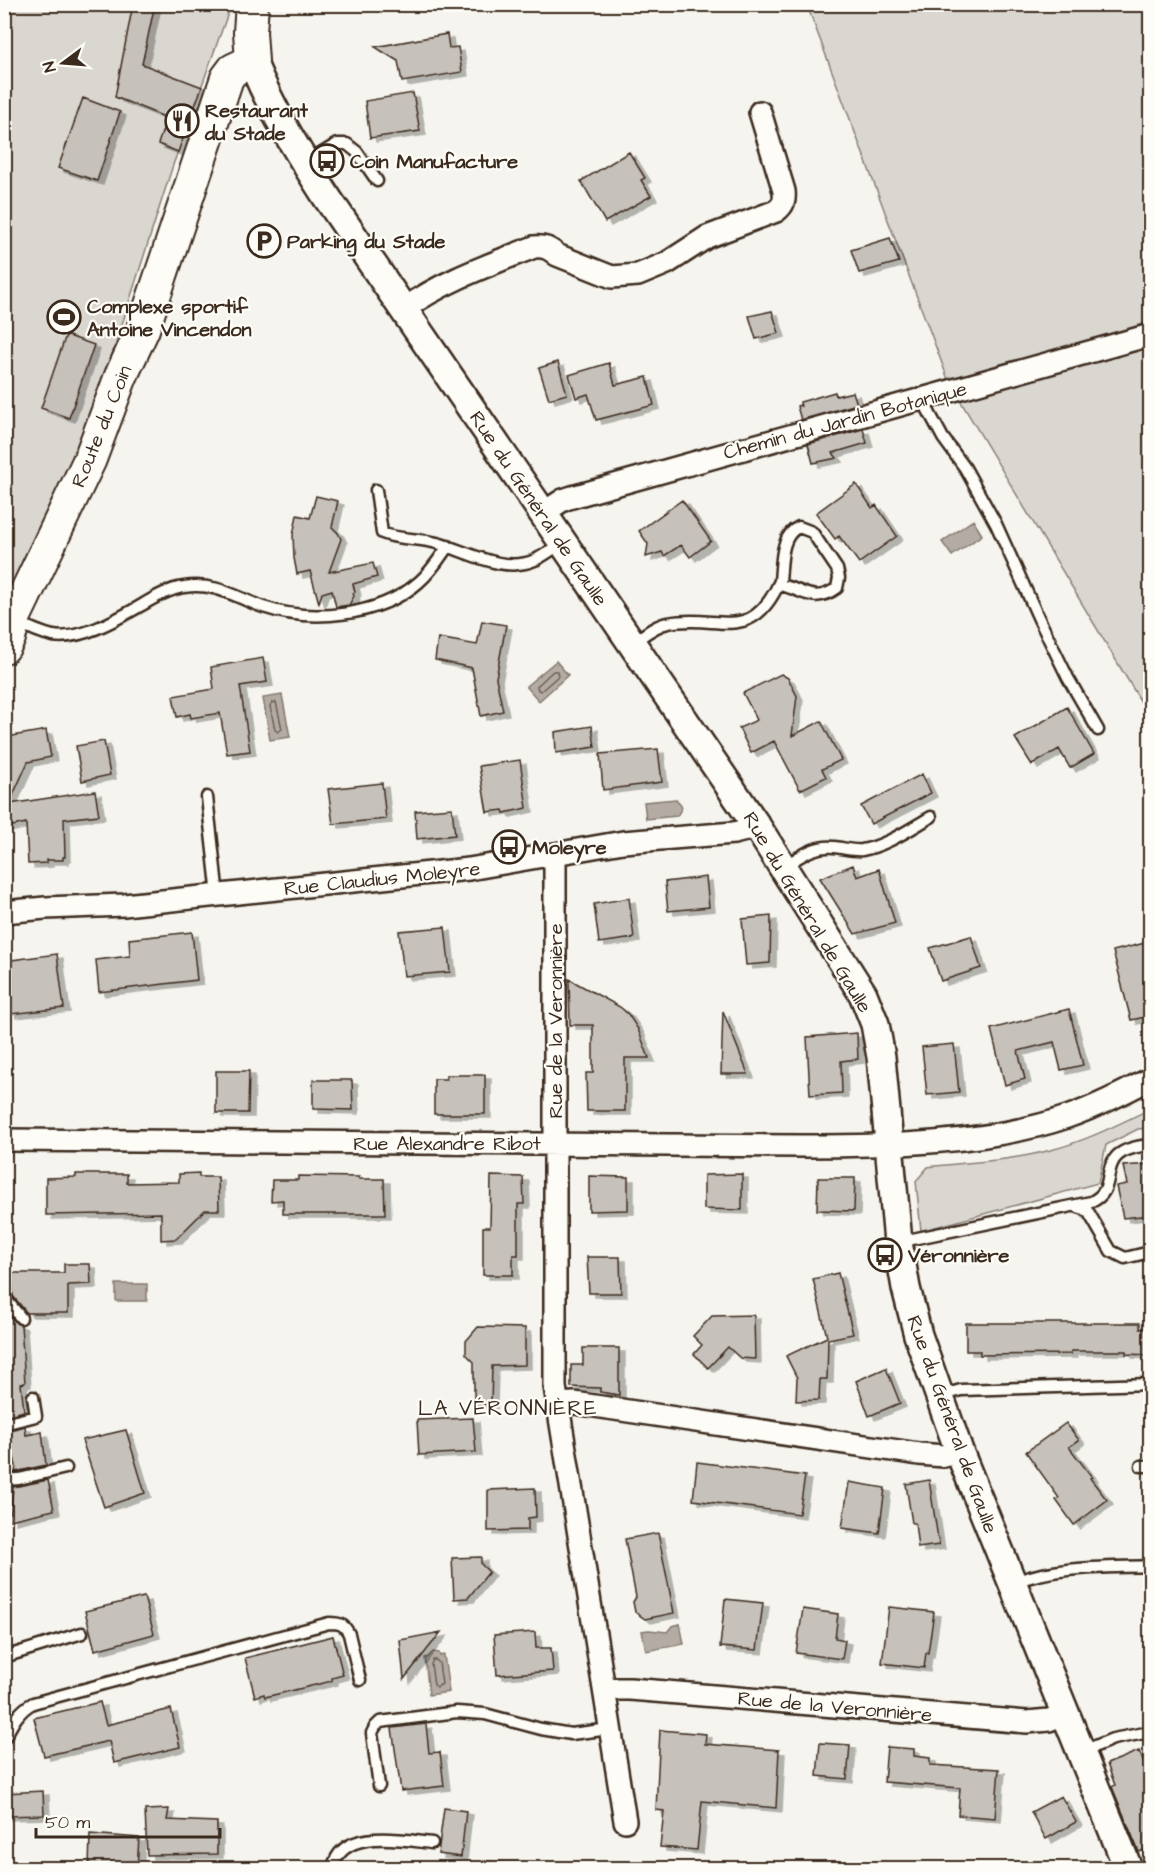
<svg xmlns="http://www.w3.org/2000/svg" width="1155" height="1873" font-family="'Architects Daughter',sans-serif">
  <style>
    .green { fill: #dad6d0; stroke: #8a8077; stroke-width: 1.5 }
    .water { fill: #b4aca4; stroke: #84786e; stroke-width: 1.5 }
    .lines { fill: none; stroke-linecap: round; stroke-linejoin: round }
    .shore { stroke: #6b5e54; stroke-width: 1.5 }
    .building { fill: #c7c1bb; stroke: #3b2a1e; stroke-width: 1.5; filter: url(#shadow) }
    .service-casing { stroke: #3b2a1e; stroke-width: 15 }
    .minor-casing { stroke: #3b2a1e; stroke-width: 26 }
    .tertiary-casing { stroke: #3b2a1e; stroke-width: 32 }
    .secondary-casing { stroke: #3b2a1e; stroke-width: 36 }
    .service { stroke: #fdfcf7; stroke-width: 10 }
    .minor { stroke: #fdfcf7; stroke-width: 21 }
    .tertiary { stroke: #fdfcf7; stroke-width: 27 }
    .secondary { stroke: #fdfcf7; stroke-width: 32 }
    .labels { text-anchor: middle; stroke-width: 4.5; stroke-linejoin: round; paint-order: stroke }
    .poi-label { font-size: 20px; font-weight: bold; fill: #3b2a1e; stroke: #fdfcf7; text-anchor: start }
    .street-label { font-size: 20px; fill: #3b2a1e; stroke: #fdfcf7 }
    .neighbourhood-label { font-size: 21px; letter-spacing: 1.5px; fill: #3b2a1e; stroke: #fdfcf7 }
  </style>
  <defs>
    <filter id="shadow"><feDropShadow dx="6" dy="4" stdDeviation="0" flood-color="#0004"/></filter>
  </defs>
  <rect width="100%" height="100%" fill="#f5f4ee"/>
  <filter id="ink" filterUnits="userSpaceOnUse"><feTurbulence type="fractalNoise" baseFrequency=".0167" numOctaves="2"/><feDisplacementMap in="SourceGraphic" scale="12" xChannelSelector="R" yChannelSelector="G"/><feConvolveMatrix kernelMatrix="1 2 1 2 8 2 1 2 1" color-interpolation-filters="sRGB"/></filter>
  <g filter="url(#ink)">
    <path class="green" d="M4 5H231L173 165 116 343 60 502 4 609Z
      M807 5H1150V717L949 382Z
      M1150 1109V1128L1138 1129 1106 1145 1098 1183 921 1231 916 1181 928 1167C967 1162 1009 1161 1047 1151 1084 1142 1117 1125 1150 1109Z
      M486 1861 615 1867V1868H485Z"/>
    <path class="water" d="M973 520 982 535 952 556 942 542Z
      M556 661 568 675 539 701 526 686Z
      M282 695 290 737 270 740 263 698Z
      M676 799 682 807 677 816 646 819 644 802Z
      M116 1284H147V1301H116Z
      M680 1624 684 1644 646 1651 642 1631 649 1630 667 1632 672 1626Z
      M433 1652 439 1653 440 1656 444 1655 449 1692 429 1695 425 1658 428 1657Z"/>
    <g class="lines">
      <path class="shore" d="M553 671H557L558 676 541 691 538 690 537 686Z
        M276 702 282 729 278 732 275 730 270 706 272 703Z
        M436 1660 439 1663 442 1684 437 1687 434 1685 431 1664 433 1660Z"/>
    </g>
    <path class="building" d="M133 4H155L142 64 202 87 178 152 158 144 167 118 115 97Z
      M447 34 449 48 458 47 462 72 402 82 398 61 375 47Z
      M413 93 420 131 370 138 365 101Z
      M83 98 120 112 97 181 58 168Z
      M629 152 645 178 641 180 651 196 605 222 581 181Z
      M890 238 899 262 859 273 851 250Z
      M772 311 779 333 756 339 749 316Z
      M66 335 94 345 69 418 41 408Z
      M558 362 567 394 549 399 539 368Z
      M609 363 615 385 647 377 654 405 596 420 588 394 576 398 569 375Z
      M835 392 836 396 853 392 857 404 801 420 797 406 800 405 801 407 800 402Z
      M863 429 867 443 833 453 837 458 813 463 808 444Z
      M856 484 872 508 876 505 897 536 859 563 839 536 835 539 816 513Z
      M316 496 338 501 332 527 338 533 341 539 329 572 373 563 377 577 353 584 355 592 353 593 354 596 349 605 336 607 332 590 322 593 319 603 310 571 297 574 294 558 293 535 297 515 310 518Z
      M682 500 711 541 690 557 681 545 664 556 662 552 646 557 648 544 639 531Z
      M482 621 506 625 496 678 503 711 481 716 472 668 435 660 438 638 477 645Z
      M263 658 267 682 240 686 250 751 227 754 220 713 191 718 190 714 177 717 173 696 214 689 211 667Z
      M781 674 788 678 797 696 792 736 821 721 841 760 822 769 826 777 800 790 774 741 751 753 739 728 757 720 743 693Z
      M1067 707 1094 754 1070 768 1059 749 1032 765 1015 738Z
      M592 726 595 747 556 753 555 732Z
      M46 730 51 757 28 762 9 804 95 791 99 815 64 819 65 857H63V860H47V863L28 864 26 823 4 828V744L7 737Z
      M104 741 110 775 82 781 76 746Z
      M658 749 662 782 603 790 600 754Z
      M520 760 527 808 504 813 503 810 487 812 479 766Z
      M922 774 931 793 871 824 861 806Z
      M382 783 386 819 333 824 328 789Z
      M452 808 455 835 417 839 415 811Z
      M853 865 857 877 879 869 895 923 855 934 820 878Z
      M706 877 709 907 668 911 665 882Z
      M629 898 634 938 599 943 594 904Z
      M771 916 770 963 746 965 742 919Z
      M445 927 450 972 404 976 399 931Z
      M192 932 197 980 99 992 96 960 130 956 129 939Z
      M971 936 981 968 941 981 930 948Z
      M1145 943 1150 964V1016L1131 1020 1113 951Z
      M57 954 64 1008 10 1014 4 961Z
      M569 979 620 1007 628 1014 638 1029 649 1058H625V1111H587L586 1073H593V1025H570Z
      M1069 1009 1083 1065 1061 1070 1054 1042 1018 1051 1025 1079 1005 1085 991 1029Z
      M723 1011 748 1074H721Z
      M857 1033 858 1059 841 1061 842 1093 810 1095 807 1037Z
      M954 1044 959 1092 927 1095 922 1047Z
      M216 1071H249L248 1113H216Z
      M446 1075H485V1114H434V1079H446Z
      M313 1080H352L353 1110 313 1109Z
      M1150 1164V1215L1123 1218 1116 1186 1127 1184 1123 1166Z
      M199 1173V1177H218L219 1210H205L176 1239 161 1240V1213L46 1215V1178L76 1177V1174H127V1183L179 1182V1174Z
      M742 1174V1210L704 1209V1175Z
      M298 1176 359 1177V1179H384L385 1214H283V1200L271 1201 272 1180H298Z
      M491 1176 523 1177 524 1204H518V1255H513V1275H483V1227H490Z
      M589 1176 628 1177V1210L589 1211Z
      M818 1178H855L854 1211 817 1210Z
      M587 1257H620L621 1293H589Z
      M64 1264H90L91 1284 68 1285V1313H27L13 1296 12 1273H64Z
      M838 1273 853 1334 828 1339 827 1379H820L819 1400 796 1401 797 1378 786 1356 827 1337 813 1279Z
      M4 1312H7L16 1323 21 1325 25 1383 21 1384 24 1411 5 1416Z
      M754 1315 755 1359 740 1358 728 1347 708 1368 694 1354 702 1345 693 1336 712 1316Z
      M966 1323H1140V1329H1150V1355L1126 1354V1351H1071V1354L980 1355V1351H966Z
      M478 1327 525 1328V1365L492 1366 491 1405 474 1404V1362L466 1354V1341Z
      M583 1348H619V1395L600 1392V1388L571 1387V1365H583Z
      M886 1368 900 1403 869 1416 856 1381Z
      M473 1418 476 1452 419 1455 417 1420Z
      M1066 1423 1079 1440 1069 1447 1092 1477 1090 1478 1107 1500 1074 1525 1056 1500 1059 1498 1026 1452Z
      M25 1426 26 1435 42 1432 46 1465 15 1472 16 1466 8 1431Z
      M126 1430 145 1493 104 1507 82 1440Z
      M697 1462 805 1476 799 1514 693 1500Z
      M48 1480 54 1510 10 1520 13 1487Z
      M929 1480 939 1545 918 1548 915 1523H912L906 1484Z
      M849 1482 885 1488 879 1533 842 1528Z
      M535 1488 536 1517 528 1518V1530L488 1531V1490Z
      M658 1533 674 1613 645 1619 635 1612 633 1602 636 1597 625 1539Z
      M481 1557V1564L489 1572 468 1598 454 1599 452 1558Z
      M144 1597 154 1634 95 1650 85 1611Z
      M725 1599 763 1603 757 1650 720 1647Z
      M889 1607 934 1612 928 1653H926L924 1668 882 1663Z
      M803 1609 838 1614 835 1638 845 1640 842 1659 796 1653Z
      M441 1632 423 1655 404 1679 400 1640Z
      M535 1632 536 1648H551L553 1671 497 1675 494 1635Z
      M333 1636 343 1675 332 1678V1681L265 1697 264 1694 255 1697 245 1658Z
      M100 1702 106 1725 171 1709 180 1747 114 1763 109 1741 44 1756 34 1718Z
      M426 1724 429 1753 440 1752 444 1786 401 1791 392 1728Z
      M660 1730 706 1734 705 1744 779 1750 776 1808 702 1801 697 1850 660 1847 664 1811 656 1810Z
      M820 1743 850 1745 847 1779 817 1776Z
      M887 1747 914 1749V1756L930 1758V1765L999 1769 995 1818 958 1815 960 1788 884 1782Z
      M1139 1751 1150 1778V1848L1139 1852 1112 1787 1115 1785 1107 1764Z
      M43 1791 44 1815 4 1816V1793Z
      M1061 1796 1076 1822 1046 1839 1031 1812Z
      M444 1808 466 1811 461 1857 438 1854Z
      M169 1809 167 1820 217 1822V1854L147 1855 145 1810Z
      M90 1834 139 1838 137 1869 89 1868Z"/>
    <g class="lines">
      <defs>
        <path id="service" d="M306 163 337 144H347L357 152 377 181
          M922 399 943 438 965 468 996 524 1039 619 1068 678 1098 730
          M376 490 382 533C398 540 419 538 437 543 467 551 503 574 535 560 545 555 554 548 563 542
          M15 621C27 627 40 633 53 636 81 641 119 618 142 605 155 597 169 589 184 587 216 582 235 597 263 607 311 623 379 617 419 582 431 572 439 559 448 546
          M632 643C643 636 655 625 668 623 720 613 751 646 780 581 782 563 780 535 799 527L812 532 837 569 839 578 837 588C812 606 801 587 778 585
          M207 797 218 896
          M783 867C800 857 813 845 834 847 844 848 853 851 862 850 886 846 910 829 931 817
          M1075 1206 1084 1209 1089 1213 1111 1251 1125 1258 1150 1252
          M898 1242 1091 1202C1125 1187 1087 1151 1150 1145
          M4 1297 21 1318
          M939 1396 961 1390 1150 1384
          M4 1424 36 1416 33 1397
          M1141 1466H1150
          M4 1480 19 1479 66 1468
          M1012 1583C1055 1566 1104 1568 1150 1566
          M4 1657 82 1633
          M4 1739C12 1724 18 1711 33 1703L329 1623C340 1623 344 1624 349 1634L360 1680
          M1081 1752 1113 1739 1150 1732
          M379 1786 372 1733 375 1727 380 1722 457 1712 485 1714 541 1729 571 1734 610 1729
          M333 1868C341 1827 402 1840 432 1843"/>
        <path id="minor" d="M404 309C443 281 489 265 534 247 544 246 549 248 557 255L612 277 638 275 667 263 707 237 776 211C784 205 785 200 784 191L760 112
          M543 513 563 500 572 497 1150 335
          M555 855V1387L604 1689H630L1027 1722 1049 1720 1065 1714
          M4 912 45 908 124 905 469 869 623 842 734 833 746 830 756 825
          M4 1140 803 1146C886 1146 988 1144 1067 1117 1096 1107 1123 1093 1150 1079
          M558 1404 574 1403 919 1454 944 1456 959 1451
          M604 1689 625 1821"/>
        <path id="tertiary" d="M252 61C272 111 299 154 328 199L756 825 863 994 875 1024 881 1057 898 1242 906 1288 918 1335 959 1451 1128 1868"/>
        <path id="secondary" d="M4 647 9 638 15 616 90 459 121 376 143 329 227 78 233 70 252 61 250 32 252 4"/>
      </defs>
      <use href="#service" class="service-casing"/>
      <use href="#minor" class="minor-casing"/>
      <use href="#tertiary" class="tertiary-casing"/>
      <use href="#secondary" class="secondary-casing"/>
      <use href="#service" class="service"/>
      <use href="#minor" class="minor"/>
      <use href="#tertiary" class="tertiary"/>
      <use href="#secondary" class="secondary"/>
    </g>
  </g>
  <defs>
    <symbol id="restaurant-ring" viewBox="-11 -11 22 22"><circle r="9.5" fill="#fdfcf7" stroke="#3b2a1e" stroke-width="1.5"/><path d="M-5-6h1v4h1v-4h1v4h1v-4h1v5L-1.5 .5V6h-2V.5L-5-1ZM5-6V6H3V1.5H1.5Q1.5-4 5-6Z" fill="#3b2a1e"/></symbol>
    <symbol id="bus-ring" viewBox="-11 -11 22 22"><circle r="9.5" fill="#fdfcf7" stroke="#3b2a1e" stroke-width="1.5"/><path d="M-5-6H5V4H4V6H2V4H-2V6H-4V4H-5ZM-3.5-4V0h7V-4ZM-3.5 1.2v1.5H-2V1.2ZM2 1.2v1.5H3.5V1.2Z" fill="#3b2a1e"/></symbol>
    <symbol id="parking-ring" viewBox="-11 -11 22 22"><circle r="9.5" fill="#fdfcf7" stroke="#3b2a1e" stroke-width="1.5"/><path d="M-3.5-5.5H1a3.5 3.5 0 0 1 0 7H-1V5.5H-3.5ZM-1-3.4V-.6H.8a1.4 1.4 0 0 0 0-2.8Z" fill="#3b2a1e"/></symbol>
    <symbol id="stadium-ring" viewBox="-11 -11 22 22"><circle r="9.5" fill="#fdfcf7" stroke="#3b2a1e" stroke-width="1.5"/><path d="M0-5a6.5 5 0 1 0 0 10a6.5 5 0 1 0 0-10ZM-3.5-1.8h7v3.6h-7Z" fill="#3b2a1e"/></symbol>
  </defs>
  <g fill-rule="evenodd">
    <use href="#restaurant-ring" x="163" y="102" width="38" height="38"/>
    <use href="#bus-ring" x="308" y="142" width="38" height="38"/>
    <use href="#parking-ring" x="245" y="222" width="38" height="38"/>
    <use href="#stadium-ring" x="45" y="298" width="38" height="38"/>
    <use href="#bus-ring" x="490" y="828" width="38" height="38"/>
    <use href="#bus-ring" x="866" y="1236" width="38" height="38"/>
  </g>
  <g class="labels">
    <g class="poi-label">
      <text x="205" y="117">Restaurant<tspan x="205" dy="23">du Stade</tspan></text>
      <text x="350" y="168">Coin Manufacture</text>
      <text x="287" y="248">Parking du Stade</text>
      <text x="87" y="313">Complexe sportif<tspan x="87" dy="23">Antoine Vincendon</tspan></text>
      <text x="532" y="854">Moleyre</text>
      <text x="908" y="1262">Véronnière</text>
    </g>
    <g class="street-label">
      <text transform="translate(845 420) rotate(-15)" y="7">Chemin du Jardin Botanique</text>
      <text transform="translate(101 426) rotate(-68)" y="7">Route du Coin</text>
      <text transform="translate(539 508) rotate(56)" y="7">Rue du Général de Gaulle</text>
      <text transform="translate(382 878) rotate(-6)" y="7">Rue Claudius Moleyre</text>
      <text transform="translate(808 912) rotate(59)" y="7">Rue du Général de Gaulle</text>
      <text transform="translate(555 1021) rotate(-90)" y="7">Rue de la Veronnière</text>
      <text x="447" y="1150">Rue Alexandre Ribot</text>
      <text transform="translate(953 1424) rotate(70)" y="7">Rue du Général de Gaulle</text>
      <text transform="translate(835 1706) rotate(5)" y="7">Rue de la Veronnière</text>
    </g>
    <g class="neighbourhood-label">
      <text x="508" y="1415">LA VÉRONNIÈRE</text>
    </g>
  </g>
  <rect width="1155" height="1873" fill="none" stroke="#fdfcf7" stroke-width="24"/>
  <rect x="12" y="12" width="1131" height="1849" fill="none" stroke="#3b2a1e" stroke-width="2" filter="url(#ink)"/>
  <g transform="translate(63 63) rotate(254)" stroke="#fdfcf7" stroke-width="4.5" paint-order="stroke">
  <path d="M0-4.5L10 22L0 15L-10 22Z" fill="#3b2a1e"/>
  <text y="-9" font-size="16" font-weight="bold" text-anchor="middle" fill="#3b2a1e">N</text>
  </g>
  <path d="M36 1828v9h184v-9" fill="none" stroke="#3b2a1e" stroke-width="3"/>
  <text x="45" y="1828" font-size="18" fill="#3b2a1e" stroke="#fdfcf7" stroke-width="4.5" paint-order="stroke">50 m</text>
</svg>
